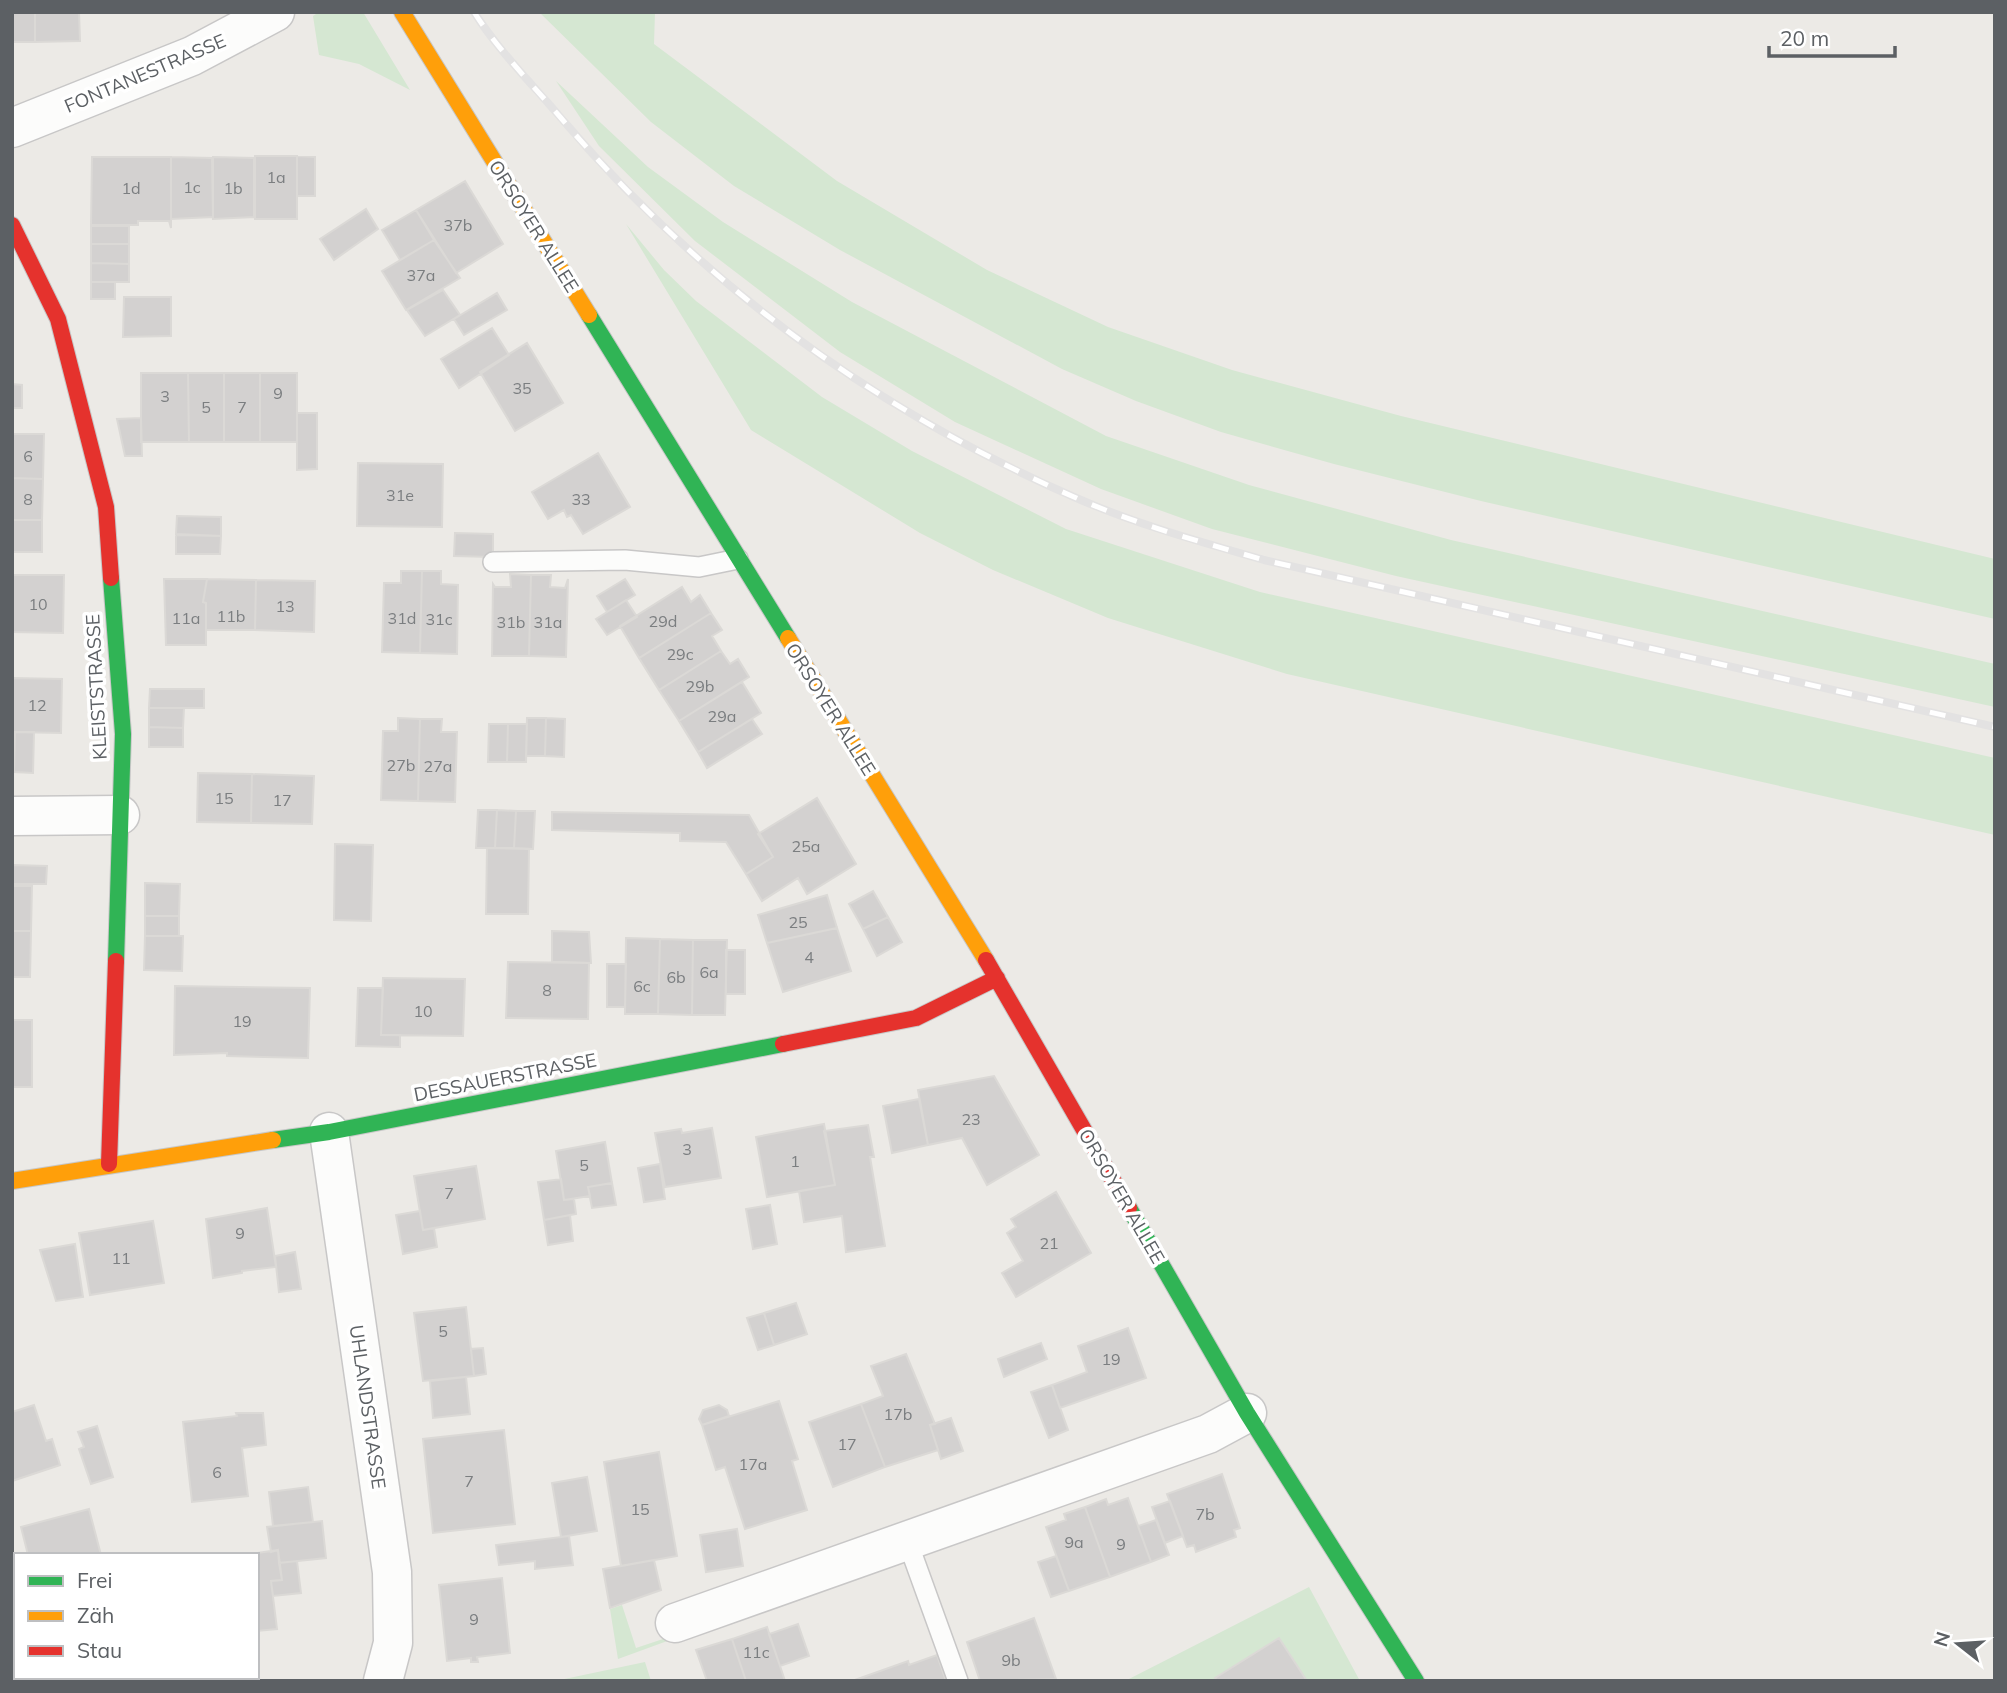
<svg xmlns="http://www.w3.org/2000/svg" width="2007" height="1693" font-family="Mulish,sans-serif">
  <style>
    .green { fill: #d5e7d2 }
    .building { fill: #d3d1d0; stroke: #dbd9d6; stroke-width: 2 }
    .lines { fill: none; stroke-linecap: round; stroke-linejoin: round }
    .lane-casing { stroke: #c8c7c7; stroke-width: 22 }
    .street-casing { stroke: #c8c7c7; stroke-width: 41 }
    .fast-casing { stroke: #c7c7c7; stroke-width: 18 }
    .slow-casing { stroke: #c7c7c7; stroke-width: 18 }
    .jam-casing { stroke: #c7c7c7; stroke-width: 18 }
    .lane { stroke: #fcfcfb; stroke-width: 19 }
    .street { stroke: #fcfcfb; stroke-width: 38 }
    .fast { stroke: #30b455; stroke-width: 16 }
    .slow { stroke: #ff9f0a; stroke-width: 16 }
    .jam { stroke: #e5322d; stroke-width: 16 }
    .rail-casing { stroke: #e3e2e2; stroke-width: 8 }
    .rail { stroke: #fff; stroke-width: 5; stroke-dasharray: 16; stroke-linecap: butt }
    .labels { text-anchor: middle; stroke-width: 7; stroke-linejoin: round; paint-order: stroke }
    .number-label { font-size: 16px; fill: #7b7e80 }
    .street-label { font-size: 19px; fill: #5c6064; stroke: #fff }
  </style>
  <rect width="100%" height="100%" fill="#eceae6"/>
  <path class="green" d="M319 12H363L410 90 359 64 319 55 313 16Z
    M539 12H655L654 44 837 181 987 270 1108 327 1232 370 1401 416 1995 559V619L1481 501 1334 464 1221 432 1136 401 1062 369 840 250 734 186 651 122Z
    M556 81 648 167 723 222 852 302 1106 436 1249 485 1451 540 1995 664V707L1396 576 1212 529 1101 489 955 422 840 352 695 241 599 146Z
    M626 224 664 270 696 301 822 397 912 451 1066 529 1260 592 1995 758V835L1287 674 1108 618 993 570 920 533 751 430Z
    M1309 1587 1360 1681H1125Z
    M622 1605 636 1648 669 1637 670 1640 618 1659 610 1609Z
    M645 1662 651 1681H555Z"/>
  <path class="building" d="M12 12H35V42H12Z
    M35 12H79L80 41 35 42Z
    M255 156H297V219H255Z
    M297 156 315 157V196H297Z
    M92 157H171V228L169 221H138V225H91Z
    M171 157 212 158 213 217 171 219Z
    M213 157 254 158V217L213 219Z
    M465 181 503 244 456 273 416 210Z
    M366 209 378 229 334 260 320 239Z
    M416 210 434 240 400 260 382 230Z
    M91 226H129V244H91Z
    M434 240 460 278 406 310 382 271Z
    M91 244H129V264L91 263Z
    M91 263 129 264V282H91Z
    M91 282H115V299H91Z
    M443 290 460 315 425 336 407 310Z
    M497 293 507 310 464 335 454 319Z
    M124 297H171V336L123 337Z
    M492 328 509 355 459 388 441 359Z
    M527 343 563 403 515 431 480 372Z
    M141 373H188L189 442H141Z
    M188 373H224V442H189Z
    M224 373H260V442H224Z
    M260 373H297V442H260Z
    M12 384 22 385V408H12Z
    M297 413H317V469L297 470Z
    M141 418 142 456H125L117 419Z
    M12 434H44L43 479 12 478Z
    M598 453 630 507 583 534 571 515 567 517 564 510 548 519 532 492Z
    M358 463 443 464 442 527 357 526Z
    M12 478 43 479 42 520H12Z
    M177 516 221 517V536L176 534Z
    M12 520H42V552H12Z
    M455 533 493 534V557L454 556Z
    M176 535 221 536 220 554H176Z
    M401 571H422L420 653 382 652 384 583H401Z
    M422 571H441V584L458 585 457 654 420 653Z
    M510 574 531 575 529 656H492L493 584 495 587H511Z
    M12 575H64L63 633 12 632Z
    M531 575H551L550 587 565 588 568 579 566 657 529 656Z
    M164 579H207L203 602 206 603V645H166Z
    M207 579 256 580 255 630H206V603L203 602Z
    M625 579 635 595 607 612 597 596Z
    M256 580 315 581 314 632 255 630Z
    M682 587 691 602 700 595 711 613 639 658 620 626Z
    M626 600 637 617 607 635 596 619Z
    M711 613 722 630 712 636 721 651 659 690 639 658Z
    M721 651 730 664 738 659 749 677 679 721 659 690Z
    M12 678 62 679 61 733 12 732Z
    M742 682 761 713 698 752 679 721Z
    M150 689H204V708H149Z
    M149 708H184L183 728 149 727Z
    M398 718 420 719 418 801 381 800 383 731H398Z
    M527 718H546L545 756H526Z
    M546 718 565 719 564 757 545 756Z
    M420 719H442L441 732H457L455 802 418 801Z
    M752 719 762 734 707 768 698 752Z
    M489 724H508L507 762H488Z
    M508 724H527L526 762H507Z
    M149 727 183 728V747H149Z
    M12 732H15L14 772H12Z
    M15 732H34L33 773 14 772Z
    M198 773 252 774 251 823 197 822Z
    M252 774 314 776 312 824 251 823Z
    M817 798 856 864 807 894 798 878 762 901 746 874 773 857 758 834Z
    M478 810H497L495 848H476Z
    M497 810 516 811 514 848H495Z
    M516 811H535L533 849 514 848Z
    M552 812 749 815 773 857 746 874 726 842 680 841V833L552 830Z
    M335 844 373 845 371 921 334 920Z
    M487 848 529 849 528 914H486Z
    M12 865 47 866 46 884H12Z
    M145 883 180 884 179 916H145Z
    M12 886H32L31 931H12Z
    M873 891 888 917 863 929 849 904Z
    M827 895 837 928 767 943 758 915Z
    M145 916H179V936H145Z
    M888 917 902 942 877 956 863 929Z
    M837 928 851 971 783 992 767 943Z
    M12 931H31L30 977H12Z
    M552 931 589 932 591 963 552 962Z
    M145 936H183L182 971 144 970Z
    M626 938 660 939 658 1014H625Z
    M660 939 693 940 692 1015 658 1014Z
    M693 940H727L725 1015H692Z
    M726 950H745V994H726Z
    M508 962 589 963 588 1019 506 1018Z
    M607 964H626L625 1007H607Z
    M383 978 465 979 463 1036 381 1035Z
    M175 986 310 988 308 1058 227 1056V1053L174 1055Z
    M358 988H383L381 1035H400V1047L356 1046Z
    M12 1020H32V1087H12Z
    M994 1076 1039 1155 987 1185 962 1138 928 1145 918 1090Z
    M919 1099 928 1145 892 1153 883 1106Z
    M824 1124 835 1185 767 1197 756 1137Z
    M868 1125 874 1157H870L885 1246 846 1252 842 1216 804 1222 799 1191 835 1185 824 1131Z
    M712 1128 721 1178 665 1187 655 1133 681 1129 682 1133Z
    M605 1142 612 1183 588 1187 590 1196 564 1200 556 1151Z
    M660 1164 665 1199 644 1202 638 1168Z
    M476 1166 485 1219 423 1230 414 1176Z
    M561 1179 564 1200 574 1199 576 1214 544 1220 538 1182Z
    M612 1183 616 1205 592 1208 588 1187Z
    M1056 1192 1091 1253 1016 1297 1002 1273 1023 1261 1007 1233 1016 1227 1011 1219Z
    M770 1205 777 1244 753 1249 746 1209Z
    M267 1208 276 1267 242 1271V1273L213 1278 206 1219Z
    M420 1211 423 1230 434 1228 437 1247 403 1254 396 1215Z
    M570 1215 573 1241 548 1245 544 1220Z
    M153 1221 164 1283 90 1295 79 1233Z
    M75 1244 83 1297 56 1301 40 1250Z
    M295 1252 301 1289 279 1292 275 1256Z
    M796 1303 807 1334 774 1345 764 1313Z
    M466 1307 474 1376 423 1381 414 1313Z
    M764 1313 774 1345 758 1350 747 1318Z
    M1128 1328 1146 1378 1060 1408 1052 1385 1087 1372 1078 1346Z
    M1041 1343 1047 1359 1004 1377 998 1359Z
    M483 1348 486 1374 474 1376 471 1349Z
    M906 1354 935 1424 930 1425 938 1450 885 1467 861 1404 883 1396 871 1366Z
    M466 1377 470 1414 433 1418 430 1381Z
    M1052 1385 1068 1430 1049 1438 1031 1392Z
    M779 1401 798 1459 792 1461 807 1510 745 1529 725 1467 716 1470 702 1425Z
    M861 1404 885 1467 833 1487 809 1422Z
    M34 1405 46 1441 52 1439 60 1465 12 1481V1412Z
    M719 1405 727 1410 729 1416 702 1425 699 1419 703 1410Z
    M236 1413H263L266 1445 242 1448 248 1496 192 1502 183 1422 237 1416Z
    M951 1418 963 1451 941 1459 930 1425Z
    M97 1426 113 1477 91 1484 79 1449 84 1447 78 1432Z
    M504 1430 515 1524 433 1533 423 1439Z
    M659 1452 677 1556 621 1566 604 1462Z
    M1222 1474 1240 1528 1234 1530 1236 1537 1196 1552 1194 1545 1187 1547 1167 1494Z
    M587 1477 597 1531 561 1537 552 1483Z
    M308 1487 313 1522 273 1526 269 1492Z
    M1128 1498 1151 1562 1110 1577 1085 1507 1106 1499 1108 1505Z
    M1170 1501 1183 1536 1165 1543 1152 1507Z
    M1085 1507 1110 1577 1069 1591 1046 1527 1066 1520 1064 1514Z
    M89 1509 101 1555H28L21 1527Z
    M1156 1520 1169 1555 1151 1562 1138 1526Z
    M322 1521 326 1558 279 1563 278 1550 271 1552 267 1527Z
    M737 1529 743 1566 706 1572 700 1535Z
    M569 1536 573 1565 535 1569V1561L499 1565 496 1545Z
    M278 1550 282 1580 271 1581 277 1629 257 1631V1555H243Z
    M1056 1556 1069 1591 1051 1597 1038 1562Z
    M654 1560 661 1590 610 1608 603 1569Z
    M297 1561 301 1593 273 1596 271 1581 282 1580 279 1563Z
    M502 1578 510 1653 477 1657 478 1662H471V1658L447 1661 439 1585Z
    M1034 1618 1056 1679 980 1681 967 1642Z
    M798 1624 809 1656 780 1666 769 1634Z
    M767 1627 785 1681H746L732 1639Z
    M1279 1638 1307 1681H1217L1215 1678Z
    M732 1639 746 1681H707L696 1650Z
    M937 1655 946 1681H852L908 1661 909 1665Z
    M28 1677H69V1678L29 1681Z"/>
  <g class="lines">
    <defs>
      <path id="lane" d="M493 562 625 560 699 567 738 559
        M907 1540 958 1681"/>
      <path id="street" d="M12 128 192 56 275 12
        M12 816 120 815
        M329 1132 392 1572 393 1643 383 1681
        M675 1623 1208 1434 1247 1413"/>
      <path id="fast" d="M589 315 788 638
        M111 578 123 734 116 961
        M273 1140 329 1132 783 1044
        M1129 1208 1247 1413 1416 1681"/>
      <path id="slow" d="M402 12 589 315
        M788 638 986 960
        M12 1181 273 1140"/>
      <path id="jam" d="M12 225 58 319 106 507 111 578
        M986 960 1129 1208
        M783 1044 916 1018 997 978
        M109 1164 116 961"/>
    </defs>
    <use href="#lane" class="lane-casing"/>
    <use href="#street" class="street-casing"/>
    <use href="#fast" class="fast-casing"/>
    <use href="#slow" class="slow-casing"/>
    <use href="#jam" class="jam-casing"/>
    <use href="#lane" class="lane"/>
    <use href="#street" class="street"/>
    <use href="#fast" class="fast"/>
    <use href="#slow" class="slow"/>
    <use href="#jam" class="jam"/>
    <defs>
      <path id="rail" d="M474 12C498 50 532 84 561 118 702 284 875 410 1074 497 1135 524 1201 542 1264 560L1995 727"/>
    </defs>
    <use href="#rail" class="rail-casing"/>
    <use href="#rail" class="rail"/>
  </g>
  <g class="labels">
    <g class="number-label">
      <text x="276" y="183">1a</text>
      <text x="192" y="193">1c</text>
      <text x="131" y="194">1d</text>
      <text x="233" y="194">1b</text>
      <text x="458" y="231">37b</text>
      <text x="421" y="281">37a</text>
      <text x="522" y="394">35</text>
      <text x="278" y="399">9</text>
      <text x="165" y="402">3</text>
      <text x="206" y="413">5</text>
      <text x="242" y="413">7</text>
      <text x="28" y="462">6</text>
      <text x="400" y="501">31e</text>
      <text x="28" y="505">8</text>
      <text x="581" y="505">33</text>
      <text x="38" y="610">10</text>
      <text x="285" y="612">13</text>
      <text x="231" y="622">11b</text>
      <text x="186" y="624">11a</text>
      <text x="402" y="624">31d</text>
      <text x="439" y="625">31c</text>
      <text x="663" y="627">29d</text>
      <text x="511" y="628">31b</text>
      <text x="548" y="628">31a</text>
      <text x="680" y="660">29c</text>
      <text x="700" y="692">29b</text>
      <text x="37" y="711">12</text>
      <text x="722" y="722">29a</text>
      <text x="401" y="771">27b</text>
      <text x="438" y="772">27a</text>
      <text x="224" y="804">15</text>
      <text x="282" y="806">17</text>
      <text x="806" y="852">25a</text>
      <text x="798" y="928">25</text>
      <text x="809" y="963">4</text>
      <text x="709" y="978">6a</text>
      <text x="676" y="983">6b</text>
      <text x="642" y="992">6c</text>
      <text x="547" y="996">8</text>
      <text x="423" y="1017">10</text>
      <text x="242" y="1027">19</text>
      <text x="971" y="1125">23</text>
      <text x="687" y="1155">3</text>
      <text x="795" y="1167">1</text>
      <text x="584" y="1171">5</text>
      <text x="449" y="1199">7</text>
      <text x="240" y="1239">9</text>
      <text x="1049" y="1249">21</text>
      <text x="121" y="1264">11</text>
      <text x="443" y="1337">5</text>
      <text x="1111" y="1365">19</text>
      <text x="898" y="1420">17b</text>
      <text x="847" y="1450">17</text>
      <text x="753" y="1470">17a</text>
      <text x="217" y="1478">6</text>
      <text x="469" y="1487">7</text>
      <text x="640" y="1515">15</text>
      <text x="1205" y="1520">7b</text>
      <text x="1074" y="1548">9a</text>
      <text x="1121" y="1550">9</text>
      <text x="474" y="1625">9</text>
      <text x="756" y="1658">11c</text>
      <text x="1011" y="1666">9b</text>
    </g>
    <g class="street-label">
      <text transform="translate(145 73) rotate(-23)" y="7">FONTANESTRASSE</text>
      <text transform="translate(534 226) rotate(58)" y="7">ORSOYER ALLEE</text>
      <text transform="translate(96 687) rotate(-93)" y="7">KLEISTSTRASSE</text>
      <text transform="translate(831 709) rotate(58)" y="7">ORSOYER ALLEE</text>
      <text transform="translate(505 1077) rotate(-11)" y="7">DESSAUERSTRASSE</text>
      <text transform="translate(1122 1196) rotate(60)" y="7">ORSOYER ALLEE</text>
      <text transform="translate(368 1407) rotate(82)" y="7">UHLANDSTRASSE</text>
    </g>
  </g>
  <rect width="2007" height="1693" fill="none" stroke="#5c6064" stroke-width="28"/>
  <rect x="14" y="1553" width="245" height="126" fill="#ffffff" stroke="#bebfc1" stroke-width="2"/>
  <rect x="28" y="1576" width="35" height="10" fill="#30b455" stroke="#bebfc1" stroke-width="2"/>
  <text x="77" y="1588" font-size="21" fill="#5c6064">Frei</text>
  <rect x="28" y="1611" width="35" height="10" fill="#ff9f0a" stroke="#bebfc1" stroke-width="2"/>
  <text x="77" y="1623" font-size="21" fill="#5c6064">Zäh</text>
  <rect x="28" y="1646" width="35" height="10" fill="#e5322d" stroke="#bebfc1" stroke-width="2"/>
  <text x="77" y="1658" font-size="21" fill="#5c6064">Stau</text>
  <g transform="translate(1958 1644) rotate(287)" stroke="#ffffff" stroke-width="5" paint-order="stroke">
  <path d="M0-5L12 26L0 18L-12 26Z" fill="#5c6064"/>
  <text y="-10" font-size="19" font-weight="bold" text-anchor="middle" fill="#5c6064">N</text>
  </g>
  <path d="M1769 46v10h126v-10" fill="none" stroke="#5c6064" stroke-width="3.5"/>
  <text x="1780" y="46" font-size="21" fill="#5c6064" stroke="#ffffff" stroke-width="5" paint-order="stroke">20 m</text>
</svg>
